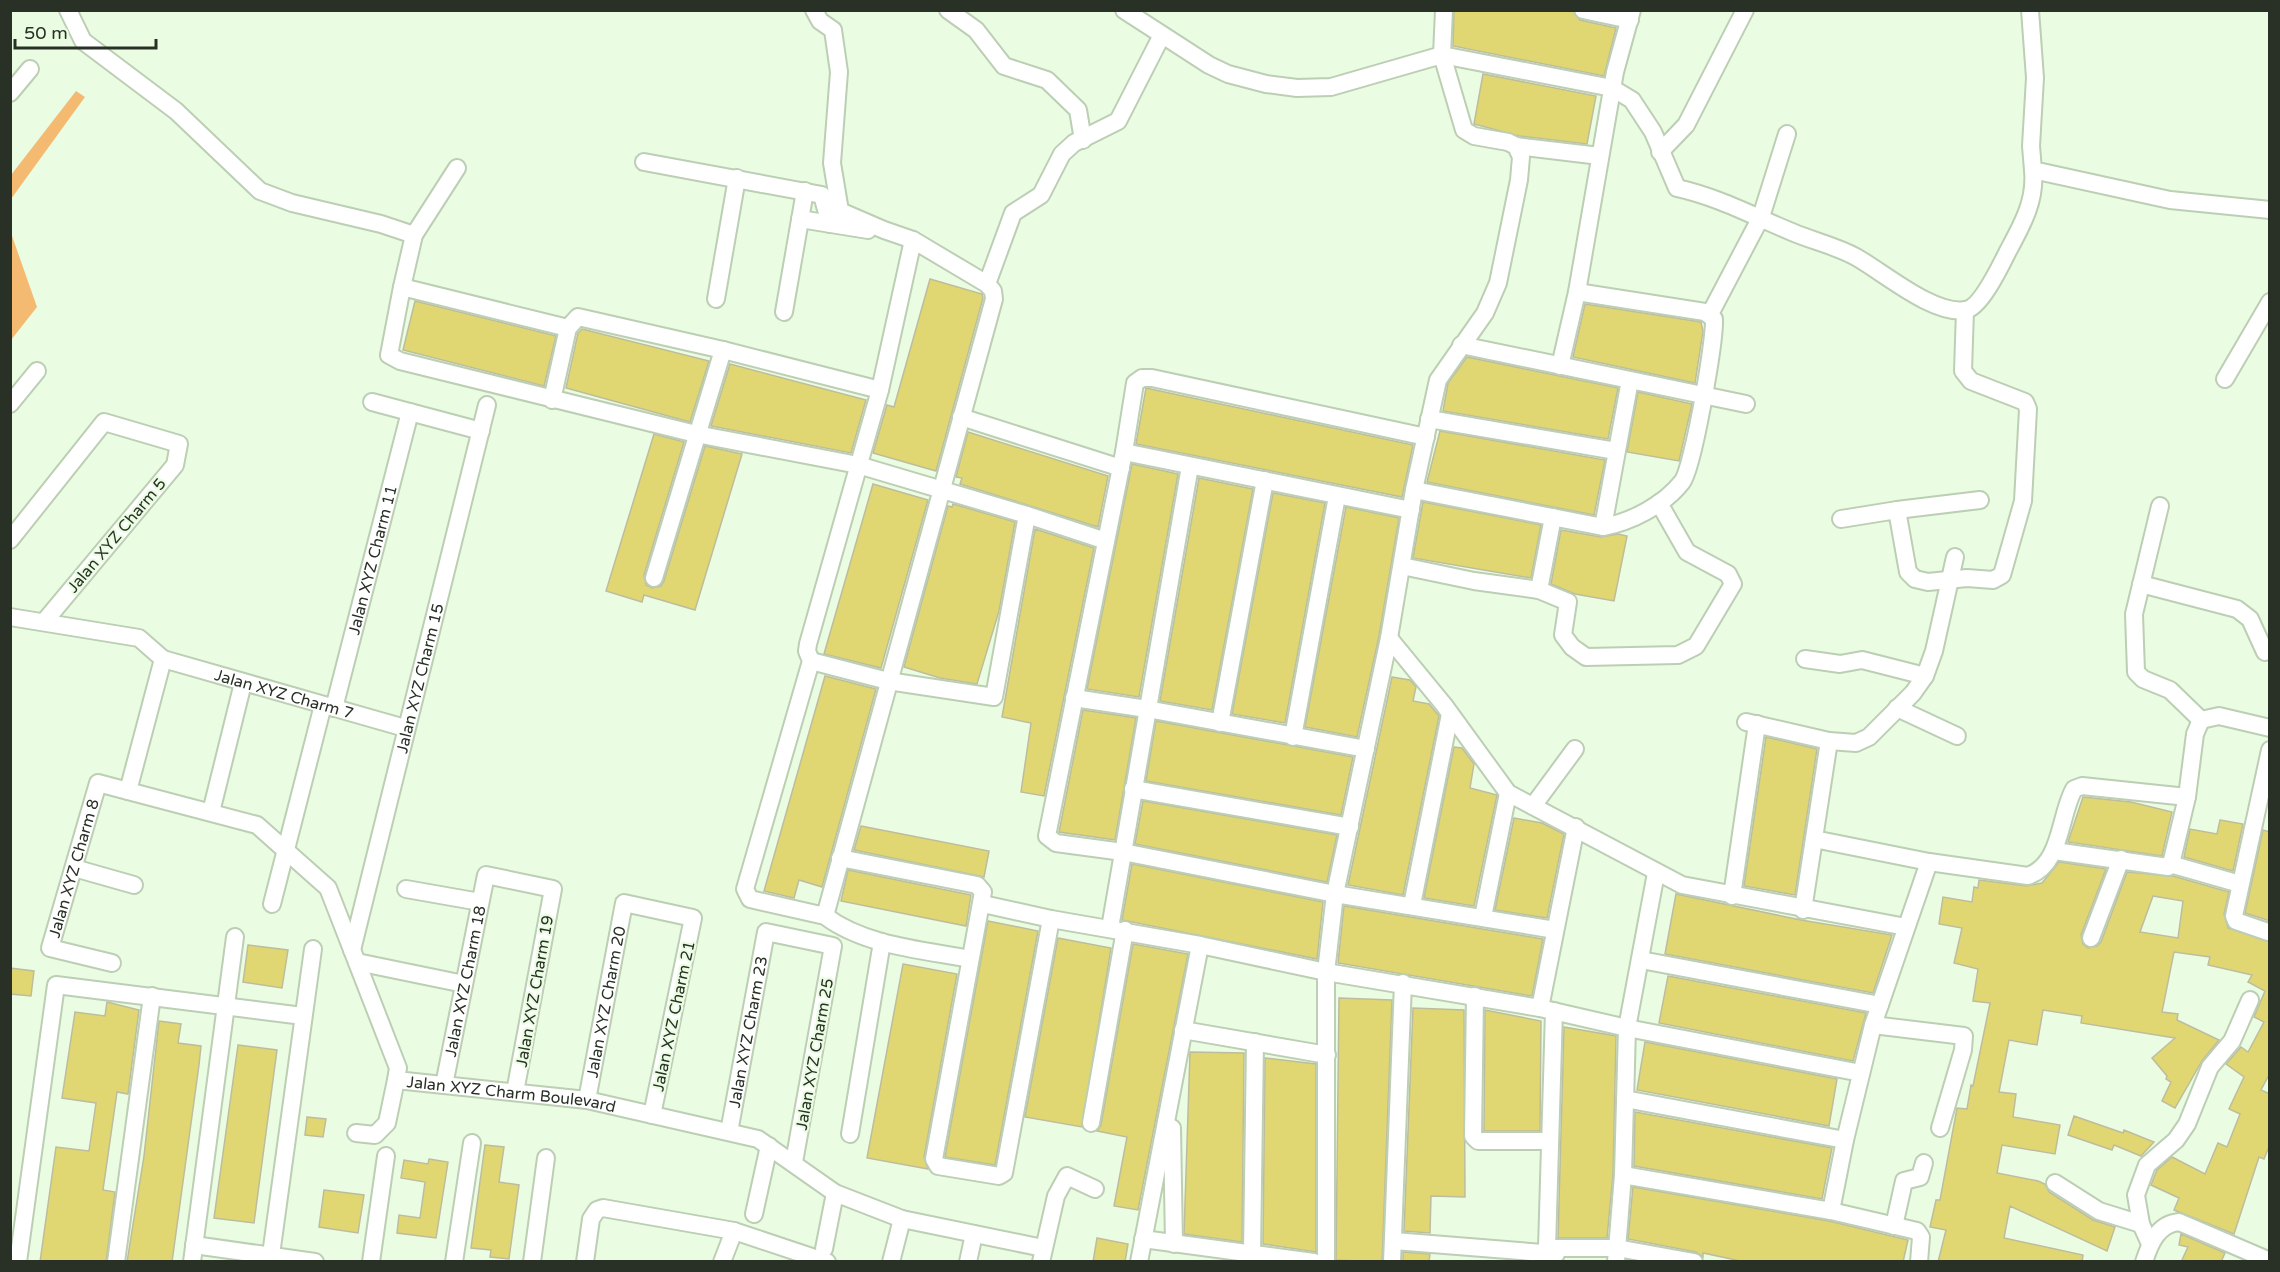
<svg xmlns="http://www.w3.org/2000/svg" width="2280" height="1272" font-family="'Varela Round',sans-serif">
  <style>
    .green { fill: #f5ba71 }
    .building { fill: #e0d772; stroke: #bebc9e; stroke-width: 1.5; fill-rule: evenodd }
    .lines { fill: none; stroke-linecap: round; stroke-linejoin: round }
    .street-casing { stroke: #bcceb4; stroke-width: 20 }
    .street { stroke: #fff; stroke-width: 16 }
    .labels { text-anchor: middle; stroke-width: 4.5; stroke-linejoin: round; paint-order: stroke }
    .street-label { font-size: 16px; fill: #293026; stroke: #eafde2 }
  </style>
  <rect width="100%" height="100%" fill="#eafde2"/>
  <path class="green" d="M76 91 85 97 11 199V175Z
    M11 233 37 307 11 340H10Z"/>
  <path class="building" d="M1454 10H1573L1580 20 1616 28 1604 76 1453 46Z
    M1483 74 1596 96 1587 144 1519 136 1474 124Z
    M930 279 982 294 983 298 936 471 873 453 887 405 894 407Z
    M415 301 556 336 544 386 403 350Z
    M1585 304 1701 322 1703 331 1695 383 1573 357Z
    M582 329 709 361 690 422 566 388 578 333Z
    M1467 357 1618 388 1608 439 1443 411 1448 383Z
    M730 364 866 400 851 453 711 426Z
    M1146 388 1413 445 1402 497 1136 444Z
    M1638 392 1692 404 1679 461 1627 452Z
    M1440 431 1605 460 1594 515 1427 482Z
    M968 432 1108 476 1098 527 960 484 962 478 956 477Z
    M654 434 684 442 644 575 646 585 652 588 661 586 664 581 705 446 742 454 695 610 644 595 642 602 606 591Z
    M1132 464 1178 474 1139 697 1087 689Z
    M1199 478 1253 489 1212 710 1160 701Z
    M873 484 928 500 881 668 824 654Z
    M1273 493 1325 503 1285 723 1232 714Z
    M1423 502 1541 525 1531 578 1413 558Z
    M953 504 1015 522 999 611 977 684 940 678 904 667 948 506 952 507Z
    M1346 507 1399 518 1379 636 1357 737 1305 727Z
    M1035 529 1094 548 1044 796 1021 792 1031 723 1002 717Z
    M1561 530 1601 537 1618 534 1627 536 1614 601 1575 594 1551 584Z
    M825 676 876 689 822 887 799 880 794 898 764 891Z
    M1392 677 1410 680 1416 687 1413 701 1429 704 1439 716 1403 895 1348 885Z
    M1083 710 1136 718 1115 840 1059 832Z
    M1156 721 1353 757 1341 815 1146 781Z
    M1766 737 1817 749 1795 895 1744 886Z
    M1454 747 1462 748 1474 764 1470 788 1497 795 1474 906 1424 898Z
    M2083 797 2131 802 2172 812 2162 856 2068 842Z
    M1143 801 1337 835 1327 882 1135 844Z
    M1514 818 1542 823 1564 834 1547 918 1495 910Z
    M2220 820 2243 824 2233 871 2184 857 2190 829 2217 834Z
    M861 826 989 851 984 877 854 850Z
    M2263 830 2270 832V921L2245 913Z
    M2059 862 2106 869 2081 935 2083 944 2088 948 2097 946 2101 942 2127 872 2173 876 2229 892 2224 914 2228 928 2270 942V1073L2261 1090 2270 1094V1144L2264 1159 2259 1157 2234 1234 2174 1210 2179 1198 2151 1185 2157 1170 2172 1157 2205 1174 2218 1143 2227 1147 2240 1114 2229 1109 2244 1077 2226 1064 2241 1047 2248 1052 2264 1022 2254 1017 2265 991 2248 982 2252 975 2208 965 2210 957 2174 952 2162 1012 2178 1014 2177 1020 2219 1040 2202 1061 2175 1108 2162 1101 2171 1082 2166 1079 2167 1076 2152 1058 2175 1038 2081 1023 2082 1016 2043 1010 2037 1045 2009 1040 1999 1092 2016 1094 2013 1117 2060 1125 2055 1154 2002 1145 1997 1173 2038 1181 2045 1184 2049 1192 2093 1220 2115 1227 2107 1251 2010 1206 2004 1238 2083 1255 2082 1262H1938L1946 1230 1930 1227 1936 1200H1940L1957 1108 1967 1109 1971 1085 1973 1086 1990 1003 1973 1001 1978 969 1954 963 1962 928 1939 924 1943 897 1972 902 1974 887 1978 888 1979 880 2027 886 2042 883ZM2153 896 2183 901 2178 938 2140 932Z
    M1132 864 1323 902 1317 959 1122 920Z
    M848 870 971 895 966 926 841 901Z
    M1676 894 1801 920 1892 935 1873 993 1665 954Z
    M1344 906 1543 939 1532 996 1338 963Z
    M988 921 1038 931 995 1165 945 1157Z
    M1058 938 1111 948 1082 1127 1025 1117Z
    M1133 944 1188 954 1138 1210 1114 1206 1127 1137 1097 1131 1101 1125Z
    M248 945 288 950 282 988 243 982Z
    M903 964 957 974 924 1157 928 1169 867 1158Z
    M10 968 34 971 31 996 10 994Z
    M1668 976 1866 1013 1853 1061 1659 1023Z
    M1339 998 1392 1000 1382 1262 1336 1260Z
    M107 1002 139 1010 128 1094 117 1092 103 1190 115 1192 106 1262H40L56 1147 89 1151 96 1103 62 1098 75 1012 105 1016Z
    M1413 1008 1464 1010 1465 1197 1431 1196 1430 1233 1404 1231Z
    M1485 1010 1541 1021 1540 1131H1484Z
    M159 1021 181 1024 178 1043 201 1046 199 1065 172 1262H127L144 1156Z
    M1564 1027 1616 1036 1613 1174 1607 1238H1558Z
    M1645 1042 1837 1079 1829 1126 1637 1090Z
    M238 1045 277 1050 254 1223 214 1218Z
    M1190 1052 1244 1053 1242 1242 1184 1234Z
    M1265 1058 1316 1064V1252L1263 1244Z
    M1635 1112 1832 1148 1822 1199 1634 1166Z
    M2074 1116 2123 1133 2124 1130 2154 1142 2141 1156 2114 1145 2112 1150 2068 1135Z
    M307 1117 326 1119 323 1137 305 1135Z
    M485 1145 504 1147 499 1182 519 1185 509 1259 490 1257 491 1250 471 1248Z
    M429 1159 448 1162 436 1238 397 1233 399 1215 420 1218 425 1182 401 1178 404 1160 428 1164Z
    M1633 1187 1829 1221 1908 1240 1903 1262H1745L1703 1253V1257L1696 1252 1628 1239Z
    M324 1190 364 1195 358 1233 319 1227Z
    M2181 1234 2225 1253 2221 1262H2181L2188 1247 2179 1245Z
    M1097 1238 1128 1244 1125 1262H1093Z
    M1403 1252 1430 1254 1429 1262H1403Z"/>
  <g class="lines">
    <defs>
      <g id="street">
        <path d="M68 10 83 41 176 111 260 191 292 203 381 224 414 235"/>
        <path d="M814 10 820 21 833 30 839 72 832 163 840 211 884 230 913 240"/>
        <path d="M948 10 976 30 1004 66 1047 80 1078 110 1083 140"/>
        <path d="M1124 10 1209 65 1228 74 1266 84 1297 88 1331 87 1442 55 1612 88 1632 100 1653 132 1677 188C1718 197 1753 216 1792 232 1813 241 1836 246 1856 257 1883 272 1934 316 1966 310 1981 307 2001 265 2008 251 2022 225 2036 201 2033 170"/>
        <path d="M1583 10 1630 20"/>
        <path d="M2030 10 2035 78 2031 146 2033 170 2170 200 2270 210"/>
        <path d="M10 93 30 69"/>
        <path d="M1516 146 1600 156"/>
        <path d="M1660 152 1686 125 1745 10"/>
        <path d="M644 162 822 195 830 224"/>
        <path d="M800 219 868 230"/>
        <path d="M987 284 1013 213 1041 195 1062 154 1074 143 1118 121 1162 35"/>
        <path d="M402 287 414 235 457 168"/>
        <path d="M716 299 737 178"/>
        <path d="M784 312 805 191"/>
        <path d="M1710 314 1761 217 1787 134"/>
        <path d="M568 328 402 287 389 355 400 361 696 434 858 465 1027 515 1106 541"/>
        <path d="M1461 345 1746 404"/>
        <path d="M1560 366 1577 292 1615 72 1632 10"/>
        <path d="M2225 379 2270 302"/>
        <path d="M552 400 568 328 578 317 723 350 880 390"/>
        <path d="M372 402 481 431"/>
        <path d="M10 404 37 371"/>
        <path d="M961 417 1121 468"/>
        <path d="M1429 419 1616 451"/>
        <path d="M1426 437 1152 378H1142L1135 383 1124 452 1047 836 1056 843 1123 852 1335 894 1555 930"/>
        <path d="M1124 452 1411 510"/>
        <path d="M1414 490 1603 527C1631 522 1664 505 1682 482 1693 469 1715 340 1714 319L1705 312 1577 292"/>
        <path d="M2160 506 2134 614 2136 672 2143 679 2170 690 2201 720"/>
        <path d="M1897 510 1980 500"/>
        <path d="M1841 519 1897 510 1908 572 1915 579 1928 582 1967 578 1993 580 2002 575 2023 501 2028 409 2025 402 1971 381 1963 371 1965 310"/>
        <path d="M1603 527 1630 380"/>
        <path d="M10 540 104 422 179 444 175 465 44 622"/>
        <path d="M1402 566 1474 581 1539 590 1553 517"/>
        <path d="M654 578 723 350"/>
        <path d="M2141 584 2237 609 2250 619 2265 652"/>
        <path d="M1539 590 1568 602 1563 635 1572 647 1586 657 1678 655 1696 646 1733 584 1728 574 1687 552 1659 503"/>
        <path id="s1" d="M10 617 139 638 163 659 128 791 257 825 328 888 398 1068 396 1080 587 1100 758 1139 835 1193 902 1219 1043 1248"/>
        <path d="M1389 638 1444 705 1508 793 1682 885 1906 927"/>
        <path id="s2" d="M163 659 405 728"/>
        <path d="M1805 659 1840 664 1862 660 1925 676"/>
        <path d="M811 661 888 681 994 697 1027 515"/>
        <path d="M1074 698 1147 709 1366 749"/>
        <path id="s3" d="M334 708 410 412"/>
        <path d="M1897 708 1957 736"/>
        <path d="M1746 722 1829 741 1856 743 1869 737 1913 693 1925 676 1934 651 1955 557"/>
        <path d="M1220 723 1265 480"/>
        <path d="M1293 737 1337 496"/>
        <path d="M1133 789 1350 827"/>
        <path d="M1533 806 1575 749"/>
        <path d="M211 812 243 683"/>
        <path d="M1814 839 1929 862 2028 876C2062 864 2059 816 2074 789L2082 786 2187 797 2195 734 2201 720 2219 716 2270 728"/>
        <path d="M2054 851 2168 867 2172 860 2187 797"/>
        <path d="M840 858 977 885 983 892 934 1159 938 1166 999 1176 1004 1173 1051 919"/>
        <path d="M2170 864 2240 884"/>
        <path d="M74 868 134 885"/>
        <path d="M406 889 480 902"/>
        <path d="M1732 896 1757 724"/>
        <path d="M272 904 323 705"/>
        <path d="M983 904 1051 919 1200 945 1326 972 1540 1008 1627 1028 1861 1073"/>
        <path d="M1412 905 1450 714"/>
        <path d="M1803 910 1829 741"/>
        <path d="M825 916 750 899 745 889 811 661 807 651 808 644 880 390 913 240 987 284 993 291 994 299 825 916C865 946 923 950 970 959"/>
        <path d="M1483 917 1508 793"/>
        <path d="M1110 928 1190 466"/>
        <path d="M2268 932 2236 921 2234 916 2270 750"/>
        <path d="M2091 938 2121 859"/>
        <path id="s4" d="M352 950 487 405"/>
        <path d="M1641 960 1880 1005"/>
        <path d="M357 962 464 984"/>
        <path id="s5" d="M112 963 50 948 98 783 128 791"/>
        <path d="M1475 996 1473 1136 1478 1141H1549"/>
        <path d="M1540 1008 1576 827"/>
        <path d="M1554 1011 1547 1248H1617L1694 1262"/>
        <path d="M1873 1025 1964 1036 1963 1050 1940 1128"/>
        <path d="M1183 1030 1327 1055"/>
        <path id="s6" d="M444 1085 486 875 553 889 515 1092"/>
        <path d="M1625 1099 1845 1140"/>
        <path id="s7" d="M587 1100 624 903 693 918 652 1115"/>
        <path d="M1091 1123 1125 930"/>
        <path d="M1172 1128 1174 1244"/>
        <path id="s8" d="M729 1132 766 932 833 946 794 1162"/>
        <path d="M356 1133 375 1135 387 1123 396 1080"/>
        <path d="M850 1134 882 942"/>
        <path d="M1623 1175 1831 1211 1917 1231 1921 1237 1919 1262"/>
        <path d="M2055 1183 2099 1211 2141 1224"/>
        <path d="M1831 1211 1845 1140 1873 1025 1929 862"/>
        <path d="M754 1214 769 1146"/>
        <path d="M1894 1226 1904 1181 1920 1177 1924 1163"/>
        <path d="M1143 1239 1314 1262"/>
        <path d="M1394 1241 1556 1254"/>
        <path d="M2150 1244 2141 1224 2136 1195 2147 1165 2176 1140 2187 1124 2210 1067 2232 1041 2250 1000"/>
        <path d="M194 1245 315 1262"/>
        <path d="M824 1249 835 1193"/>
        <path d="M1252 1253 1255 1042"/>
        <path d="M18 1262 56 985 303 1016"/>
        <path d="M116 1262 152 996"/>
        <path d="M192 1262 235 937"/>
        <path d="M270 1262 313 949"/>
        <path d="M371 1262 386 1156"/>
        <path d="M454 1262 472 1143"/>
        <path d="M532 1262 546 1158"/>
        <path d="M585 1262 591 1219 597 1210 603 1208 734 1231 827 1262"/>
        <path d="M722 1262 734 1231"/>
        <path d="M891 1262 902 1219"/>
        <path d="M968 1262 974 1234"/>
        <path d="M1041 1262 1056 1196 1067 1176 1095 1189"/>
        <path d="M1139 1262 1200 945"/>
        <path d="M1326 1262V972L1335 894 1389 638 1414 490 1438 380 1485 313 1498 283 1519 180 1521 157 1516 146 1508 142 1474 136 1464 130 1442 55 1444 10"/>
        <path d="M1392 1262 1403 983"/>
        <path d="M1616 1262 1623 1175 1627 1028 1656 873"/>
        <path d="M2144 1262C2150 1243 2158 1224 2179 1222L2270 1261"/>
      </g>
    </defs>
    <use href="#street" class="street-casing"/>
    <use href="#street" class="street"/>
  </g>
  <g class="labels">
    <g class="street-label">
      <text transform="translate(116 535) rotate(-50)" y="6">Jalan XYZ Charm 5</text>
      <text dy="6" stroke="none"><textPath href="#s3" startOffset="153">Jalan XYZ Charm 11</textPath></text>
      <text dy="6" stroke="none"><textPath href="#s4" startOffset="280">Jalan XYZ Charm 15</textPath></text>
      <text dy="6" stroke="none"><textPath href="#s2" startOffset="126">Jalan XYZ Charm 7</textPath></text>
      <text dy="6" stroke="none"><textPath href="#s5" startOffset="147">Jalan XYZ Charm 8</textPath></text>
      <text dy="6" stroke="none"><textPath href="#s6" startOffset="106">Jalan XYZ Charm 18</textPath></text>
      <text transform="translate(534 991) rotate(-80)" y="6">Jalan XYZ Charm 19</text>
      <text dy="6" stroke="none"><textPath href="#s7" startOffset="100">Jalan XYZ Charm 20</textPath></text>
      <text transform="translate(673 1016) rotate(-78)" y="6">Jalan XYZ Charm 21</text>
      <text dy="6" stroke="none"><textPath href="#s8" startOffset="102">Jalan XYZ Charm 23</textPath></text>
      <text transform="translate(814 1054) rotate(-80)" y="6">Jalan XYZ Charm 25</text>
      <text dy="6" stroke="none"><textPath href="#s1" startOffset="849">Jalan XYZ Charm Boulevard</textPath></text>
    </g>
  </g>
  <rect width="2280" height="1272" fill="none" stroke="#293026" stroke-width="24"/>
  <path d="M15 39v9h141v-9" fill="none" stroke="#293026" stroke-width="3"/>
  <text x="24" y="39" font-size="18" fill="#293026" stroke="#eafde2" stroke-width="4.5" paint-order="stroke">50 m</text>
</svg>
